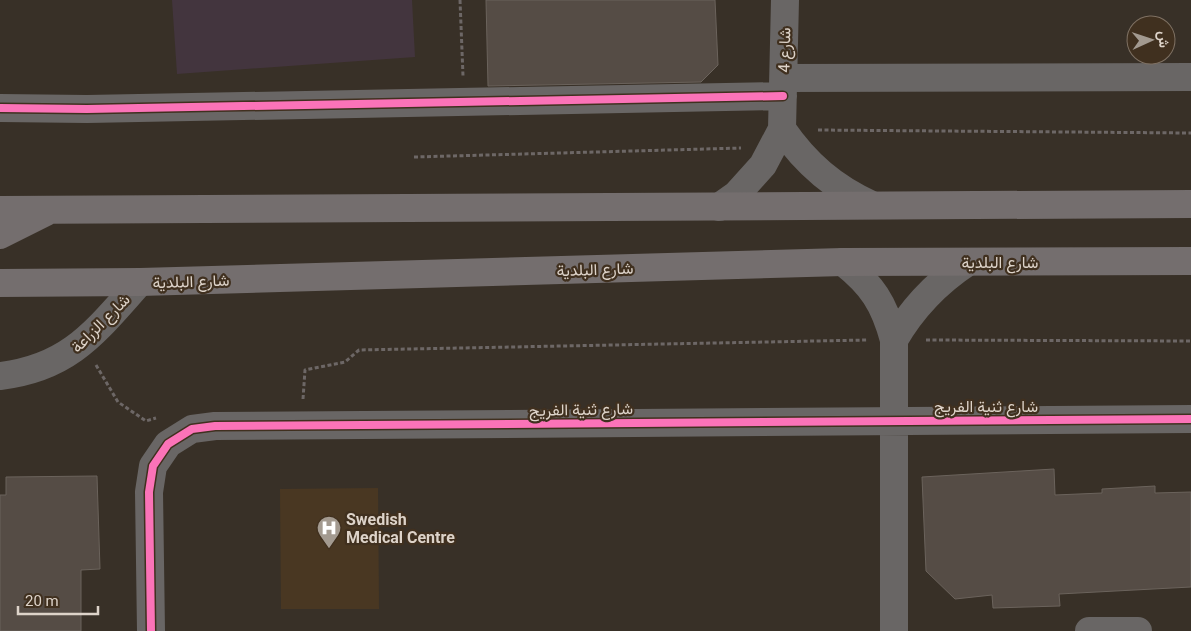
<svg xmlns="http://www.w3.org/2000/svg" width="1191" height="631" font-family="Roboto,Vazirmatn,sans-serif">
  <style>
    .commercial { fill: #43353e }
    .built { fill: #493722 }
    .building { fill: #554c45; stroke: #6b635c }
    .lines { fill: none; stroke-linecap: round; stroke-linejoin: round }
    .path { stroke: #6d6766; stroke-width: 3; stroke-dasharray: 4 2.5; stroke-linecap: butt }
    .minor { stroke: #696665; stroke-width: 28 }
    .primary { stroke: #746e6e; stroke-width: 28 }
    .cycleway-casing { stroke: #40301f; stroke-width: 11 }
    .cycleway { stroke: #fb73b8; stroke-width: 8 }
    .labels { text-anchor: middle; stroke-width: 4.5; stroke-linejoin: round; paint-order: stroke }
    .street-label { font-size: 16px; fill: #ddd3c9; stroke: #40301f }
    .poi-label { font-size: 16px; font-weight: bold; fill: #ddd3c9; stroke: #40301f; text-anchor: start }
  </style>
  <rect width="100%" height="100%" fill="#383027"/>
  <path class="commercial" d="M172 0H412L415 57 177 74Z"/>
  <path class="built" d="M378 488 379 609H281L280 489Z"/>
  <path class="building" d="M486 0H715L718 65 701 82 488 86Z
    M1054 469 1055 495 1102 493V489L1155 486V493L1191 492V587L1059 594 1060 606 993 608 992 595 955 599 926 571 922 477Z
    M97 476 100 569 81 570V631H0V495H6V477Z"/>
  <g class="lines">
    <path class="path" d="M460 0 463 76
      M818 130 1191 133
      M414 157 741 148
      M926 340 1191 341
      M96 365 118 402 146 421 156 418
      M303 399 305 370 345 362 359 350 867 340"/>
    <path class="minor" d="M784 78 1191 77
      M0 108 87 109 783 96
      M782 129C806 164 834 188 872 205
      M719 207 736 195 763 165 782 129 785 0
      M843 262C872 285 884 303 894 340V631
      M894 340C913 307 936 283 968 262
      M0 376C70 368 96 331 140 282
      M151 631 149 492 153 466 168 444 192 429 215 426 1191 419
      M1089 631H1138"/>
    <path class="primary" d="M0 210 1191 204
      M0 235 46 212
      M0 283 140 282 843 262 1191 261"/>
    <defs>
      <path id="cycleway" d="M0 108 87 109 783 96
        M151 631 149 492 153 466 168 444 192 429 215 426 1191 419"/>
    </defs>
    <use href="#cycleway" class="cycleway-casing"/>
    <use href="#cycleway" class="cycleway"/>
  </g>
  <defs>
    <symbol id="hospital-pin" viewBox="-11 -11 22 30"><path d="M0 17L-7.5 6A9.5 9.5 0 1 1 7.5 6Z" fill="#a39a90" stroke="#40301f"/><path d="M-5-5h3v3.5h4V-5h3V5h-3V1.5h-4V5h-3Z" fill="#fff"/></symbol>
  </defs>
  <g fill-rule="evenodd">
    <use href="#hospital-pin" x="315" y="514" width="28" height="38"/>
  </g>
  <g class="labels">
    <g class="street-label">
      <text transform="translate(784 50) rotate(-89)" y="6">شارع 4</text>
      <text x="1000" y="268">شارع البلدية</text>
      <text transform="translate(595 269) rotate(-2)" y="6">شارع البلدية</text>
      <text transform="translate(191 281) rotate(-2)" y="6">شارع البلدية</text>
      <text transform="translate(100 323) rotate(-45)" y="6">شارع الزراعة</text>
      <text x="986" y="412">شارع ثنية الفريج</text>
      <text transform="translate(581 409) rotate(-1)" y="6">شارع ثنية الفريج</text>
    </g>
    <g class="poi-label">
      <text x="346" y="525">Swedish<tspan x="346" dy="18">Medical Centre</tspan></text>
    </g>
  </g>
  <g transform="translate(1151 40) rotate(87)"><circle r="24" fill="#40301f" stroke="#7f7163"/>
  <path d="M0-4L9 19L0 12L-9 19Z" fill="#a39a90"/>
  <text y="-8" font-size="14" font-weight="bold" text-anchor="middle" fill="#ddd3c9">ش</text>
  </g>
  <path d="M18 606v8h80v-8" fill="none" stroke="#ddd3c9" stroke-width="2.5"/>
  <text x="25" y="606" font-size="15" fill="#ddd3c9" stroke="#40301f" stroke-width="4" paint-order="stroke">20 m</text>
</svg>
